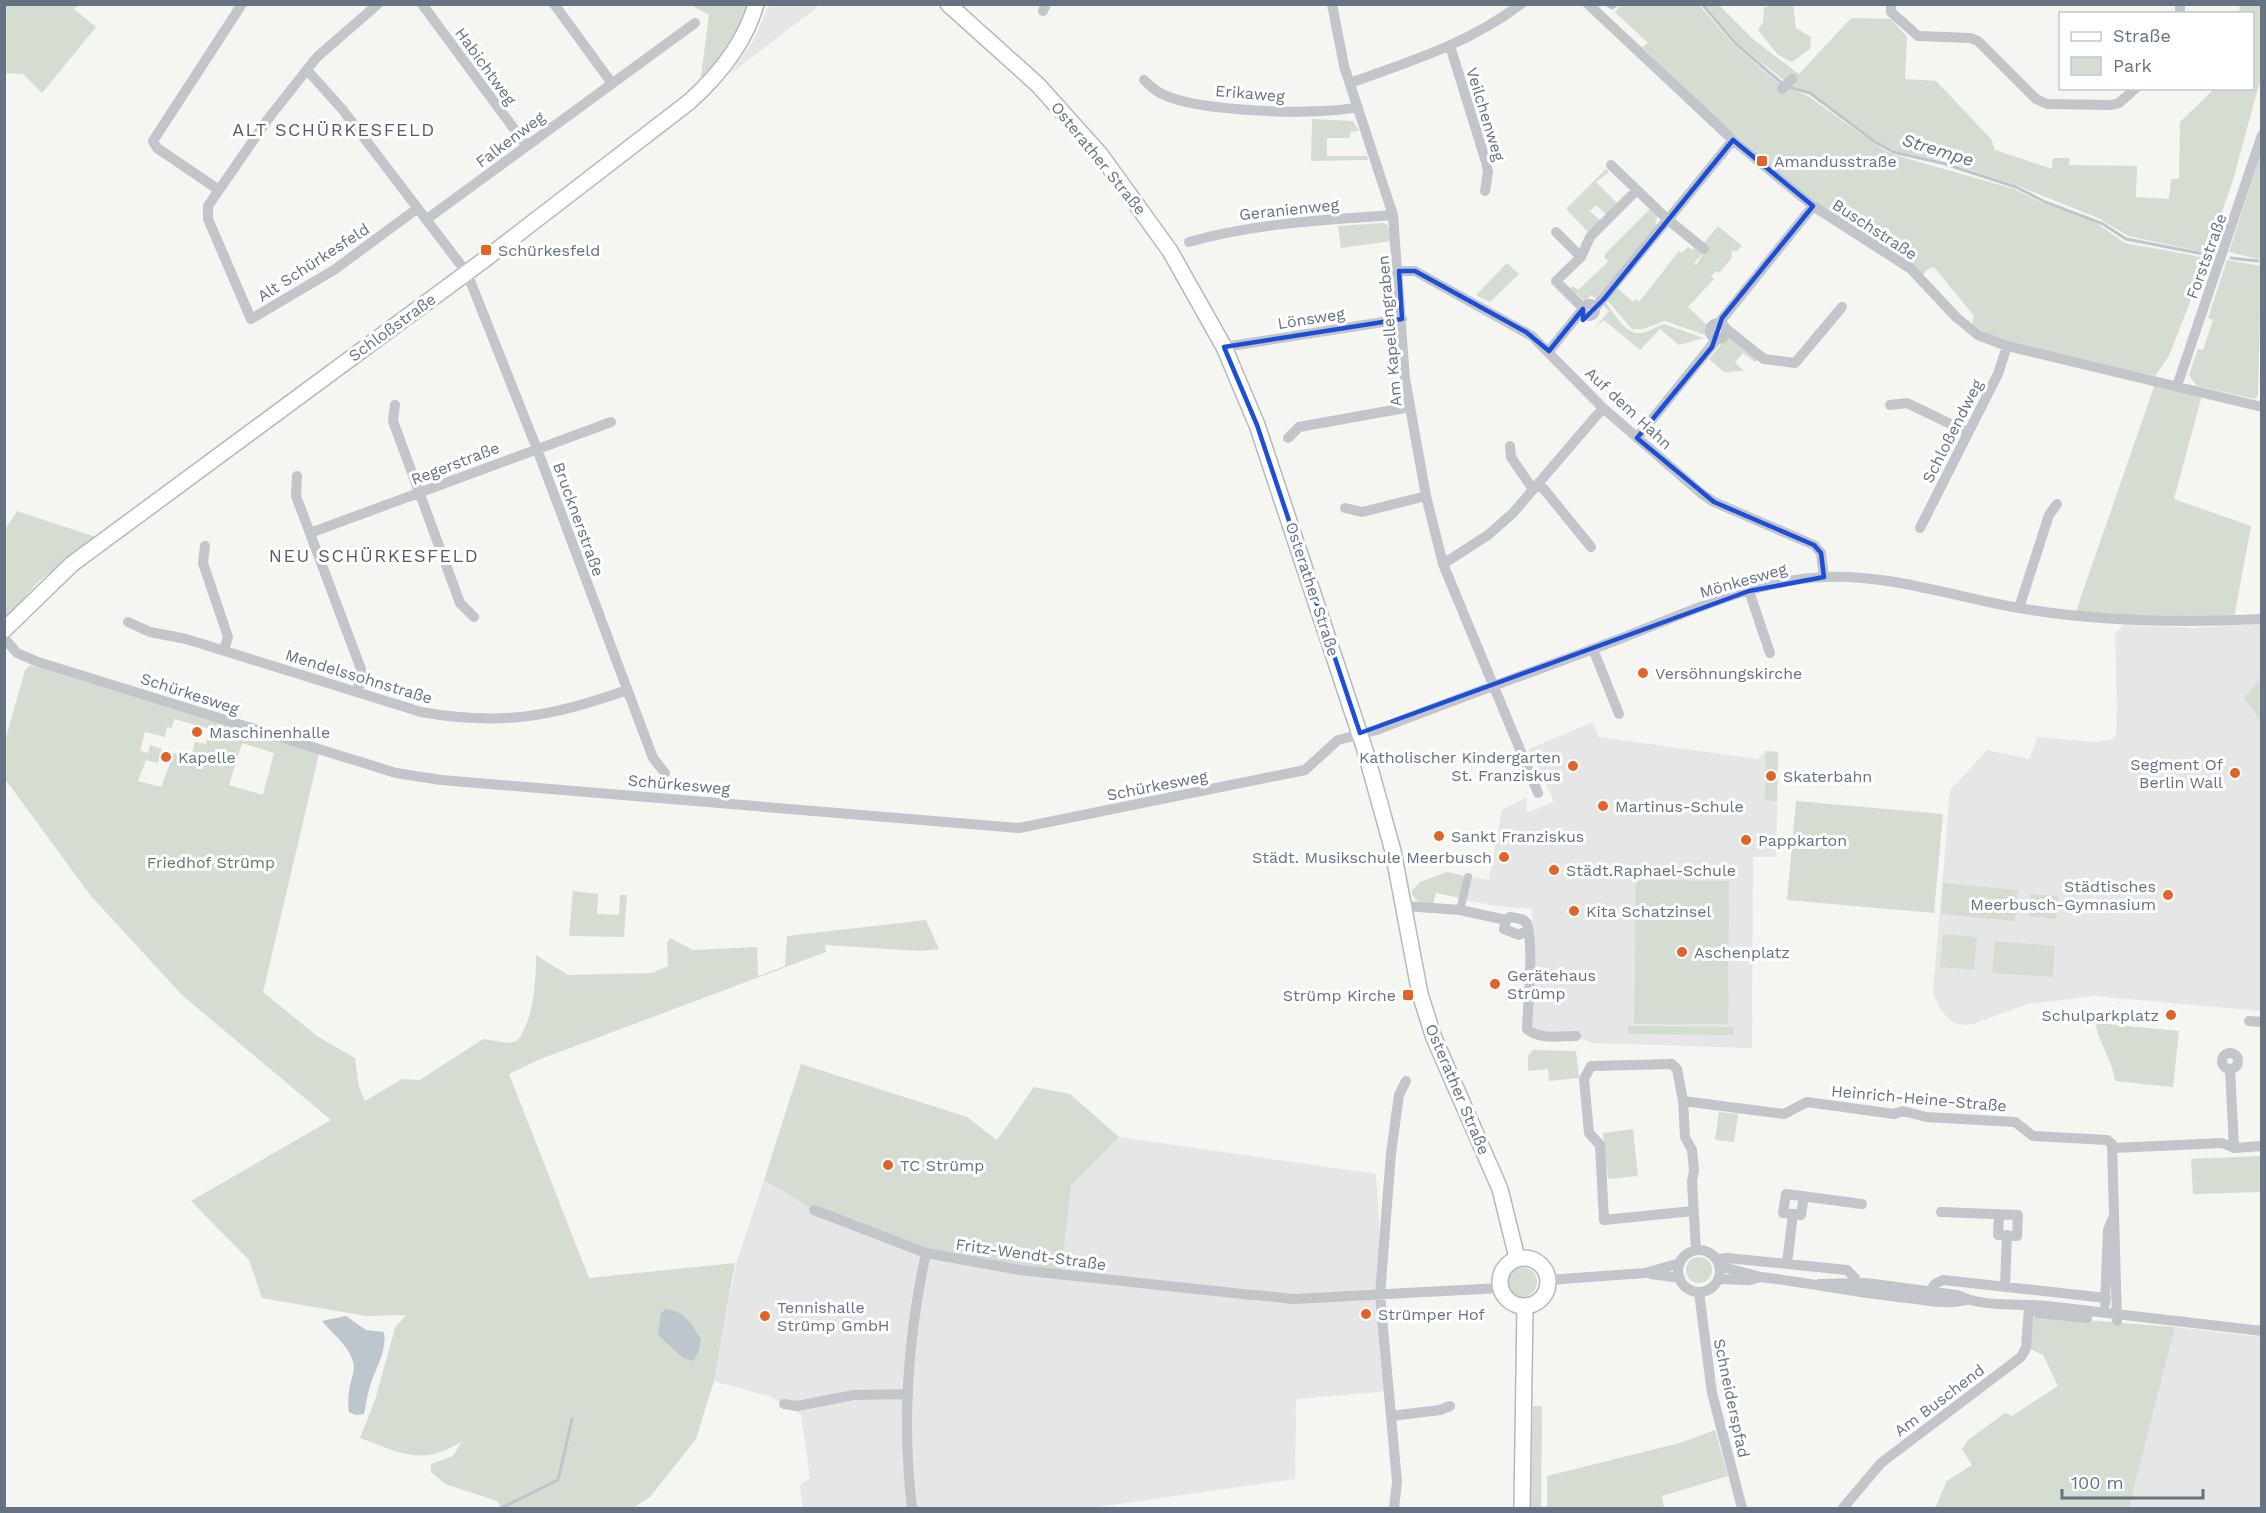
<svg xmlns="http://www.w3.org/2000/svg" width="2266" height="1513" font-family="'Work Sans',sans-serif">
  <style>
    .built { fill: #e5e6e5 }
    .green { fill: #d5dcd2; fill-rule: evenodd }
    .water { fill: #bec6cd }
    .lines { fill: none; stroke-linecap: round; stroke-linejoin: round }
    .stream { stroke: #bec6cd; stroke-width: 3 }
    .secondary-casing { stroke: #b4b9be; stroke-width: 18 }
    .pedestrian { stroke: #c2c5c9; stroke-width: 8 }
    .minor { stroke: #c2c5c9; stroke-width: 10 }
    .secondary { stroke: #fff; stroke-width: 15 }
    .marked { fill: none; stroke: #1d4ed8; stroke-width: 4.5; stroke-linejoin: round }
    .poi-dot { fill: #e16326; stroke: #fff; stroke-width: 2 }
    .labels { text-anchor: middle; stroke-width: 6; stroke-linejoin: round; paint-order: stroke }
    .street-label { font-size: 16px; fill: #647282; stroke: #fff }
    .poi-label { font-size: 16px; fill: #647282; stroke: #fff; text-anchor: start }
    .park-label { font-size: 16px; fill: #657963; stroke: #fff }
    .neighbourhood-label { font-size: 18px; letter-spacing: 1.5px; fill: #525c67; stroke: #fff }
    .water-label { font-size: 18px; font-style: italic; fill: #60737f; stroke: #fff }
  </style>
  <rect width="100%" height="100%" fill="#f5f5f1"/>
  <path class="built" d="M769 5H820L730 74 753 41Z
    M2261 624V677L2244 698 2261 722V1011L2094 996 2028 1004 1970 1025 1958 1024 1950 1020 1939 1008 1933 992 1950 791 1987 750 2029 759 2038 737 2093 742 2112 740 2116 736 2117 709 2115 633 2124 625 2193 628Z
    M1593 722 1599 737 1757 759 1766 751 1778 752 1776 857H1753L1752 1048 1593 1043 1566 1033H1539L1532 1026V909L1498 906 1465 900 1471 877 1489 880 1502 810 1527 797 1526 813 1554 802 1529 749Z
    M1119 1137 1376 1174 1389 1391 1296 1399 1295 1479 1090 1508H803L800 1485 810 1478 801 1414 769 1396 714 1381 736 1264 764 1180 814 1210 1061 1274 1071 1185Z
    M2175 1327 2261 1337V1508H2129Z"/>
  <path class="green" d="M5 4 79 5 74 9 96 27 42 93 23 74 5 73Z
    M743 4 749 7 735 38 700 84 709 15 691 5Z
    M1621 5H1699L1735 46 1781 85 1808 96 1882 149 1895 155 2014 189 2042 203 2096 223 2125 243 2207 258 2169 356 2155 376 1997 339 1972 325 1974 316 1934 267 1928 269 1923 275 1817 203 1720 122 1642 47 1648 43 1615 12Z
    M1705 5H1719L1754 40 1799 74 1851 18 1891 19 1907 37 1905 79 1936 81 1991 139 1995 150 2052 169 2053 158H2070L2069 165 2137 166 2136 197 2169 199 2171 179H2179L2180 122 2214 89 2252 88V14L2239 13 2240 5H2261V77L2233 180 2208 253 2128 236 2098 218 2016 185 1943 161 1895 151 1877 142 1811 92 1790 85 1738 44Z
    M1768 5H1793L1796 28 1811 37 1810 49 1792 62 1778 55 1758 30 1763 22 1764 7H1768Z
    M1312 119 1353 121 1359 131 1350 132V138H1327V156H1367L1368 160 1311 161Z
    M2261 153 2262 258 2258 259 2229 252Z
    M1606 169 1609 172 1596 182 1618 204 1607 215 1596 205 1590 211 1601 221 1589 233 1566 209Z
    M1651 208 1658 215 1655 223 1658 225 1596 299 1591 295 1585 301 1571 289 1573 286 1578 290 1605 265 1608 261 1604 257 1606 253Z
    M1384 223 1388 226 1391 241 1341 248 1338 226Z
    M1718 226 1742 246 1736 252 1732 250 1731 259 1719 273 1716 271 1711 277 1714 279 1688 307 1707 325 1708 336 1665 321 1643 329H1632L1607 300 1617 288 1633 302 1635 299 1639 302 1679 251 1682 253 1688 247 1692 250 1695 247 1703 253 1694 263 1696 265 1708 246 1704 243Z
    M2227 260 2261 266 2258 395 2255 399 2197 386 2189 375 2198 349 2203 350 2213 320 2208 318Z
    M1507 263 1519 274 1490 302 1476 295Z
    M1606 303C1616 315 1627 339 1646 332 1652 330 1657 326 1664 324L1704 338 1679 345 1660 329 1640 350 1604 320 1594 329 1609 311 1603 305Z
    M1728 336 1758 359 1755 362 1743 353 1735 362 1747 375 1742 371 1724 372 1709 359Z
    M2155 384 2202 395 2174 499 2251 526 2234 618 2075 614Z
    M17 511 96 537 39 581 5 620V530Z
    M30 665 319 754 263 992 317 1036 355 1058 359 1087 365 1101 402 1079 420 1080 483 1039 508 1043 517 1041C534 1019 536 982 536 955L568 975 652 973 668 966 667 943 670 938 693 950 757 947 758 976 785 966 787 936 926 920 939 949 920 951 825 945 826 952 538 1060 509 1074 589 1278 735 1263 714 1381 696 1439 650 1497 633 1508H501L497 1501 445 1484 431 1472V1464L453 1456 462 1441C422 1467 401 1453 360 1438L375 1400 395 1328 406 1315 366 1316 262 1298 249 1260 191 1201 331 1120 183 996 91 896 5 779V741L25 670ZM174 719 210 729 206 744 195 742 191 757 174 753 161 787 138 781 146 760 158 763 162 749 150 745 148 753 140 751 145 732 165 737 167 727 172 728ZM242 743 274 753 263 795 229 785Z
    M2261 677V722L2244 698Z
    M1766 751 1778 752 1777 801 1765 800Z
    M1796 801 1943 814 1934 913 1787 900Z
    M1447 872 1465 876 1460 898 1436 893 1433 904C1421 905 1417 903 1411 892L1420 882Z
    M1636 880 1729 881 1728 1024H1634Z
    M1943 883 2018 890 2015 921 1941 914Z
    M573 891 598 894 597 914 619 915 620 895H627L624 937 569 936Z
    M2030 894 2058 896 2056 919 2029 916Z
    M1943 934 1977 937 1974 970 1940 967Z
    M1995 941 2055 946 2053 977 1992 973Z
    M2096 1023 2179 1031 2173 1087 2115 1081C2113 1061 2095 1035 2096 1023Z
    M1628 1026 1734 1027V1035L1628 1034Z
    M1533 1050 1576 1051 1579 1078 1549 1081 1548 1069 1528 1071V1056Z
    M801 1064 967 1117 997 1140 1034 1087 1070 1094 1119 1137 1071 1185 1061 1275 926 1253 814 1210 764 1180Z
    M1719 1112 1738 1114 1734 1142 1715 1140Z
    M1633 1129 1638 1176 1608 1179 1603 1133Z
    M2261 1156V1192L2193 1194 2191 1159Z
    M1686 1270a13 13 0 1 1 26 0a13 13 0 1 1-26 0Z
    M1507 1282a15 15 0 1 1 30 0a15 15 0 1 1-30 0Z
    M2034 1316 2175 1327 2129 1508H1935L1947 1481 1972 1465 1962 1449 1968 1440 2005 1413 2012 1416 2058 1386 2043 1355 2030 1349Z
    M1533 1406H1542L1541 1508H1530Z
    M1715 1430 1728 1476 1662 1496 1664 1508H1547V1476L1680 1443Z"/>
  <path class="water" d="M666 1309C686 1312 691 1323 701 1339L698 1353 693 1361 683 1358 658 1335 661 1313Z
    M346 1316 366 1330 384 1332C387 1352 375 1369 370 1386 367 1395 366 1405 364 1414L356 1415 349 1412C347 1398 349 1387 353 1374 359 1353 333 1335 322 1321Z"/>
  <g class="lines">
    <path class="stream" d="M1605 4 1612 8 1618 4
      M1702 4 1736 44 1783 84
      M1789 87 1810 93 1875 142 1893 152 1942 163 2016 187 2045 202 2103 224 2126 239 2204 254
      M2231 258 2258 261
      M501 1508 558 1480 572 1419"/>
    <defs>
      <path id="secondary" d="M948 4 1038 85 1100 154 1170 251 1224 347 1257 425 1365 750 1393 851 1420 994 1434 1038 1500 1189 1517 1258
        M4 630 72 564 484 260 689 102C718 76 745 43 756 4
        M1500 1282a24 24 0 1 1 48 0a24 24 0 1 1-48 0Z
        M1522 1508 1525 1306"/>
    </defs>
    <use href="#secondary" class="secondary-casing"/>
    <path class="pedestrian" d="M1460 910 1468 877"/>
    <path class="minor" d="M242 4 153 141 157 148 219 190 268 119 317 57 378 4
      M422 4 526 145
      M554 4 611 82
      M1332 4 1344 66 1393 215 1405 379 1426 496 1443 564 1538 793
      M1588 4 1733 140 1813 206 1911 269 1956 317 1978 335 2007 346 2262 407
      M1891 4V12L1918 36 1970 38 1978 41 2036 99 2047 104 2111 105 2119 103 2136 88
      M1043 11 1046 4
      M2180 14V4
      M1450 46 1486 162 1488 172 1485 191
      M307 70 342 109 467 273 537 449 653 758 665 773
      M1144 80C1149 85 1156 91 1162 94 1198 112 1319 116 1358 107
      M1350 83C1411 61 1468 44 1521 4
      M1782 89 1792 79
      M1611 165 1637 190
      M219 190 208 206V219L251 319 334 270 418 208
      M1671 216 1733 140
      M427 219 695 23
      M1672 223 1704 249
      M1556 232 1581 257
      M1189 242C1255 223 1325 220 1393 215
      M1399 271H1415L1532 336 1603 408 1702 494 1714 502 1814 545 1821 553 1824 577
      M1583 310a6 6 0 1 1 12 0a6 6 0 1 1-12 0Z
      M1583 308 1556 281 1581 257 1590 237 1637 190 1664 216
      M1595 308 1664 224
      M1719 323 1813 206
      M1710 331a8 8 0 1 1 16 0a8 8 0 1 1-16 0Z
      M1725 328 1764 359 1795 363 1842 307
      M1224 347 1402 319
      M1549 351 1583 309
      M2177 386 2262 135
      M395 405 393 421 460 603 474 617
      M1890 405 1907 403 1967 432
      M1288 438 1299 427 1410 407
      M1637 438 1717 339
      M1510 446 1511 457 1530 485 1543 488 1591 547
      M297 476 296 496 361 669 358 692
      M1345 508 1362 512 1426 496
      M1920 528 1998 374 2007 346
      M310 533 611 422
      M205 546 203 563 228 637 224 650
      M1443 564 1488 535 1513 513 1603 408
      M1749 591 1770 653
      M2019 608 2049 515 2057 504
      M128 622 150 632 186 639 421 712C500 726 552 717 627 690
      M4 638 17 653 38 662 396 773 441 780 1019 828 1305 770 1338 740 1377 730C1458 698 1541 669 1622 638 1686 613 1754 580 1824 577 1891 574 1954 597 2019 608 2099 622 2180 623 2262 619
      M1593 649 1619 714
      M1405 906 1460 910 1506 920 1510 917C1515 918 1525 918 1527 924 1534 948 1528 1002 1527 1029 1539 1040 1560 1036 1576 1036
      M1506 920 1504 929 1519 935 1526 931
      M2249 1021 2262 1022
      M2222 1061a8 8 0 1 1 16 0a8 8 0 1 1-16 0Z
      M2230 1069 2234 1148
      M1683 1101 1677 1069 1672 1064 1591 1066 1584 1079 1589 1133 1600 1145 1604 1220 1693 1211
      M2114 1148 2222 1143 2234 1148 2262 1146
      M814 1210 926 1253 1020 1270 1252 1295
      M1941 1212 2018 1215 2017 1236 1998 1235 1999 1214
      M1793 1214 1783 1213 1786 1194 1862 1204
      M1696 1250 1692 1182 1694 1170 1692 1150 1685 1137 1683 1101 1784 1114 1807 1102 1894 1114 1903 1111 1926 1117 2015 1122 2033 1136 2107 1140 2112 1144 2117 1321
      M1678 1271a21 21 0 1 1 42 0a21 21 0 1 1-42 0Z
      M1716 1259 1727 1258 1847 1270 1855 1278 1853 1287
      M1787 1263 1793 1214 1801 1215 1804 1196
      M1651 1274 1680 1278
      M1761 1277C1810 1283 1858 1293 1907 1298 1927 1300 1947 1305 1967 1300
      M1718 1279 1750 1280 1761 1277 1719 1266
      M1548 1280 1645 1273 1680 1263
      M1819 1284 1866 1283 1957 1295C1984 1308 2018 1303 2047 1306L2262 1331
      M2005 1287 2007 1235
      M1930 1291 1935 1284 1943 1280 2106 1298
      M1699 1292 1712 1393 1742 1508
      M1256 1295 1294 1299 1500 1288
      M2105 1304 2108 1230 2113 1218
      M2029 1307 2038 1313 2087 1318
      M784 1404 797 1406 854 1395 908 1394
      M1391 1416 1440 1410 1450 1406
      M912 1508C902 1424 908 1336 926 1253
      M1394 1508 1397 1482 1380 1295 1391 1153 1399 1095 1406 1081
      M1843 1508 1881 1463 2021 1357 2026 1348 2029 1307"/>
    <use href="#secondary" class="secondary"/>
  </g>
  <path class="marked" d="M1733 140 1813 206 1722 318 1712 347 1637 438 1714 502 1814 545 1821 553 1824 577 1749 591 1360 733 1257 425 1224 347 1402 319 1399 271H1415L1526 332 1549 351 1583 309V320L1604 299Z"/>
  <g class="poi-dot">
    <rect x="1756" y="155" width="12" height="12" rx="3"/>
    <rect x="480" y="244" width="12" height="12" rx="3"/>
    <circle cx="1643" cy="673" r="6"/>
    <circle cx="197" cy="732" r="6"/>
    <circle cx="166" cy="757" r="6"/>
    <circle cx="1573" cy="766" r="6"/>
    <circle cx="2235" cy="773" r="6"/>
    <circle cx="1771" cy="776" r="6"/>
    <circle cx="1603" cy="806" r="6"/>
    <circle cx="1439" cy="836" r="6"/>
    <circle cx="1746" cy="840" r="6"/>
    <circle cx="1504" cy="857" r="6"/>
    <circle cx="1554" cy="870" r="6"/>
    <circle cx="2168" cy="895" r="6"/>
    <circle cx="1574" cy="911" r="6"/>
    <circle cx="1682" cy="952" r="6"/>
    <circle cx="1495" cy="984" r="6"/>
    <rect x="1402" y="989" width="12" height="12" rx="3"/>
    <circle cx="2171" cy="1015" r="6"/>
    <circle cx="888" cy="1165" r="6"/>
    <circle cx="1366" cy="1314" r="6"/>
    <circle cx="765" cy="1316" r="6"/>
  </g>
  <g class="labels">
    <g class="street-label">
      <text transform="translate(486 66) rotate(54)" y="6">Habichtweg</text>
      <text transform="translate(1250 93) rotate(5)" y="6">Erikaweg</text>
      <text transform="translate(1486 114) rotate(73)" y="6">Veilchenweg</text>
      <text transform="translate(510 139) rotate(-37)" y="6">Falkenweg</text>
      <text transform="translate(1099 158) rotate(51)" y="6">Osterather Straße</text>
      <text transform="translate(1289 209) rotate(-6)" y="6">Geranienweg</text>
      <text transform="translate(1875 229) rotate(33)" y="6">Buschstraße</text>
      <text transform="translate(2206 256) rotate(-70)" y="6">Forststraße</text>
      <text transform="translate(313 262) rotate(-33)" y="6">Alt Schürkesfeld</text>
      <text transform="translate(1311 318) rotate(-9)" y="6">Lönsweg</text>
      <text transform="translate(392 327) rotate(-36)" y="6">Schloßstraße</text>
      <text transform="translate(1389 331) rotate(-95)" y="6">Am Kapellengraben</text>
      <text transform="translate(1629 408) rotate(43)" y="6">Auf dem Hahn</text>
      <text transform="translate(1952 431) rotate(-63)" y="6">Schloßendweg</text>
      <text transform="translate(455 463) rotate(-21)" y="6">Regerstraße</text>
      <text transform="translate(579 519) rotate(70)" y="6">Brucknerstraße</text>
      <text transform="translate(1743 580) rotate(-16)" y="6">Mönkesweg</text>
      <text transform="translate(1313 589) rotate(72)" y="6">Osterather Straße</text>
      <text transform="translate(359 676) rotate(17)" y="6">Mendelssohnstraße</text>
      <text transform="translate(190 693) rotate(18)" y="6">Schürkesweg</text>
      <text transform="translate(679 784) rotate(5)" y="6">Schürkesweg</text>
      <text transform="translate(1157 785) rotate(-11)" y="6">Schürkesweg</text>
      <text transform="translate(1458 1089) rotate(67)" y="6">Osterather Straße</text>
      <text transform="translate(1919 1098) rotate(5)" y="6">Heinrich-Heine-Straße</text>
      <text transform="translate(1031 1254) rotate(8)" y="6">Fritz-Wendt-Straße</text>
      <text transform="translate(1732 1398) rotate(78)" y="6">Schneiderspfad</text>
      <text transform="translate(1939 1400) rotate(-37)" y="6">Am Buschend</text>
    </g>
    <g class="poi-label">
      <text x="1774" y="167">Amandusstraße</text>
      <text x="498" y="256">Schürkesfeld</text>
      <text x="1655" y="679">Versöhnungskirche</text>
      <text x="209" y="738">Maschinenhalle</text>
      <text x="178" y="763">Kapelle</text>
      <text x="1561" y="763" text-anchor="end">Katholischer Kindergarten<tspan x="1561" dy="18">St. Franziskus</tspan></text>
      <text x="2223" y="770" text-anchor="end">Segment Of<tspan x="2223" dy="18">Berlin Wall</tspan></text>
      <text x="1783" y="782">Skaterbahn</text>
      <text x="1615" y="812">Martinus-Schule</text>
      <text x="1451" y="842">Sankt Franziskus</text>
      <text x="1758" y="846">Pappkarton</text>
      <text x="1492" y="863" text-anchor="end">Städt. Musikschule Meerbusch</text>
      <text x="1566" y="876">Städt.Raphael-Schule</text>
      <text x="2156" y="892" text-anchor="end">Städtisches<tspan x="2156" dy="18">Meerbusch-Gymnasium</tspan></text>
      <text x="1586" y="917">Kita Schatzinsel</text>
      <text x="1694" y="958">Aschenplatz</text>
      <text x="1507" y="981">Gerätehaus<tspan x="1507" dy="18">Strümp</tspan></text>
      <text x="1396" y="1001" text-anchor="end">Strümp Kirche</text>
      <text x="2159" y="1021" text-anchor="end">Schulparkplatz</text>
      <text x="900" y="1171">TC Strümp</text>
      <text x="777" y="1313">Tennishalle<tspan x="777" dy="18">Strümp GmbH</tspan></text>
      <text x="1378" y="1320">Strümper Hof</text>
    </g>
    <g class="park-label">
      <text x="211" y="868">Friedhof Strümp</text>
    </g>
    <g class="neighbourhood-label">
      <text x="334" y="136">ALT SCHÜRKESFELD</text>
      <text x="374" y="562">NEU SCHÜRKESFELD</text>
    </g>
    <g class="water-label">
      <text transform="translate(1938 150) rotate(17)" y="6">Strempe</text>
    </g>
  </g>
  <rect width="2266" height="1513" fill="none" stroke="#647282" stroke-width="12"/>
  <rect x="2059" y="12" width="195" height="78" fill="#ffffff" stroke="#c1c7cd" stroke-width="1.5"/>
  <rect x="2071" y="32" width="30" height="9" fill="#ffffff" stroke="#c1c7cd" stroke-width="1.5"/>
  <text x="2113" y="42" font-size="18" fill="#647282">Straße</text>
  <rect x="2071" y="57" width="30" height="18" fill="#d5dcd2" stroke="#c1c7cd" stroke-width="1.5"/>
  <text x="2113" y="72" font-size="18" fill="#647282">Park</text>
  <path d="M2062 1489v9h141v-9" fill="none" stroke="#647282" stroke-width="3"/>
  <text x="2071" y="1489" font-size="18" fill="#647282" stroke="#ffffff" stroke-width="4.5" paint-order="stroke">100 m</text>
</svg>
